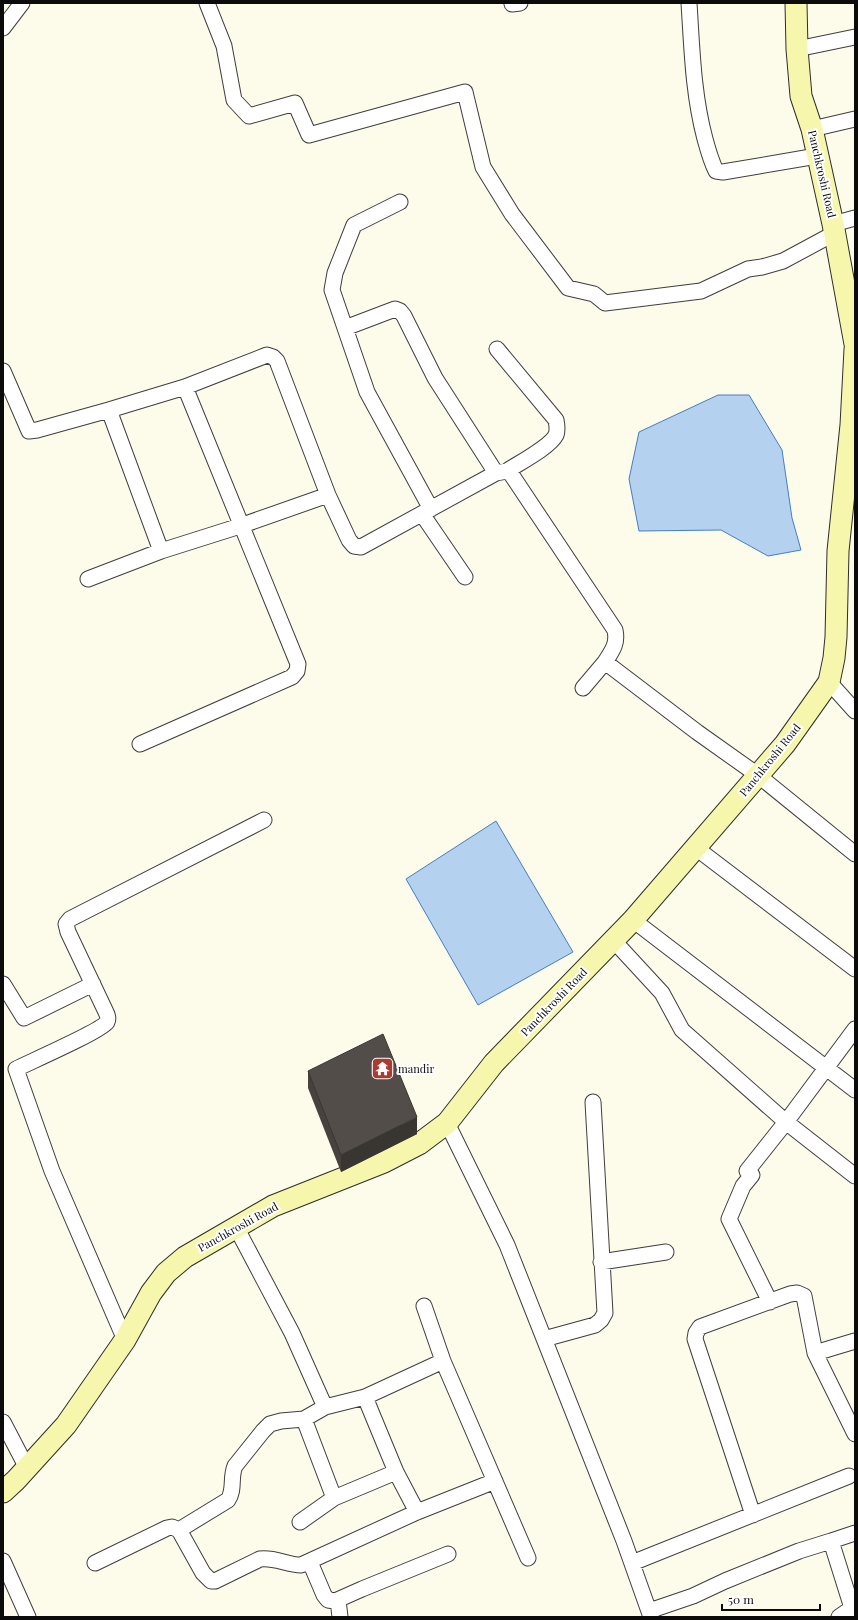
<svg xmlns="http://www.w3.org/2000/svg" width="858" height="1620" font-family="'Playfair Display',serif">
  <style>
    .water { fill: #b4d2ef; stroke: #437fbf }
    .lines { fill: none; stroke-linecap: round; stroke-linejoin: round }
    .street-casing { stroke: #3e3e3e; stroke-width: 17 }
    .secondary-casing { stroke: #2d2d2d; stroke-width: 23 }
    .street { stroke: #fff; stroke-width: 15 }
    .secondary { stroke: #f6f7ac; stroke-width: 21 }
    .wall { fill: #47423e }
    .shaded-wall { fill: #393632 }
    .building { fill: #524d48; stroke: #393632 }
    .labels { text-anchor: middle; stroke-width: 4; stroke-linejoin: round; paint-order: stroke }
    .street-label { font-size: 11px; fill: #0b0b0b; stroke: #fff }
    .poi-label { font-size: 11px; fill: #0b0b0b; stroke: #fff; text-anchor: start }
  </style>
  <rect width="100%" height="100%" fill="#fdfbea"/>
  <path class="water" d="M718 395H749L782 450 792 518 801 550 768 556 721 530 639 531 629 479 639 432Z
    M496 821 573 952 478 1005 406 879Z"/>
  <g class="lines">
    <defs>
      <path id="street" d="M207 3 224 46 234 100 249 116 295 103 309 135 465 92 483 167 512 214 568 288 594 294 605 303 701 291 748 269 762 267 783 261 835 233
        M689 3C692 49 693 94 705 139 708 150 711 161 716 171L723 172 817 156
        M512 4 520 3
        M3 28 22 3
        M797 49 855 37
        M812 129 855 119
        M400 202 354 225 335 273 332 290 367 392 431 509
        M833 224 855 218
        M345 328 395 309 400 311 404 316 435 378 496 473
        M497 349 556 420C557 425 558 430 556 435 550 447 519 463 507 471
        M3 371 29 431 37 430 109 410 161 551 240 526 328 495 349 540 354 546 361 547 496 473 507 471 511 474 615 630C618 644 612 651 605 662L697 732 759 776 855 854
        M109 410 185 387 267 355 273 357 277 361 328 495
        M422 514 465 577
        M88 579 161 551
        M829 682 855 711
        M583 688 605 662
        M140 744 292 677 297 671 298 664 185 387
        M696 848 855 969
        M633 920 855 1090
        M614 941 662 993 682 1030 786 1122 855 1176
        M3 984 24 1018 93 984
        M447 1123 507 1245 624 1541 651 1617
        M747 1171 786 1122 855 1029
        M752 1175 743 1186 729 1219 770 1302
        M236 1227 292 1333 325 1407
        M601 1262 666 1252
        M424 1306 443 1361 528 1558
        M544 1339 595 1325 601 1320 605 1313 593 1102
        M125 1340 52 1171 16 1069C30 1062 101 1031 107 1022 109 1018 107 1014 105 1010L68 932 66 924 70 919 264 820
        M855 1341 815 1353 855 1434
        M365 1397 396 1472 417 1512
        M304 1419 334 1498
        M3 1422 27 1468
        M753 1515 695 1339 696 1333 700 1327 790 1294 797 1293 804 1296 815 1353
        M300 1522 334 1498 396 1472
        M179 1530 228 1500C235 1490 230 1477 235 1466L263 1431 270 1424 281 1421 304 1419 325 1407 365 1397 443 1361
        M3 1561 28 1617
        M310 1562 324 1595 328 1600 335 1601 362 1589 448 1554
        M95 1563 167 1528 172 1527 179 1530 203 1573 211 1581H215L260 1559C275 1557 287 1565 301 1565L417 1512 495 1481
        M632 1563 849 1476
        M338 1600 340 1617
        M649 1611 693 1596 725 1581 799 1551 831 1541
        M839 1617 852 1608 831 1541 855 1533"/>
      <path id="secondary" d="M796 3 797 49 801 96 812 129 833 224 855 344
        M3 1492 16 1480 66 1425 125 1340 151 1293 166 1273 185 1257 273 1206 384 1162 419 1144 447 1123 494 1063 633 920 785 744 829 682 834 658 836 637 838 551 851 425 855 349"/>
    </defs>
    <use href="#street" class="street-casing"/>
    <use href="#secondary" class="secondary-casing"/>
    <use href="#street" class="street"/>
    <use href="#secondary" class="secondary"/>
  </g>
  <path class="wall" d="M308 1071 417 1134 341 1172 308 1088Z"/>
  <path class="shaded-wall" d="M417 1117V1134L341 1172V1155Z"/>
  <path class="building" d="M383 1034 417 1117 341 1155 308 1071Z"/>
  <defs>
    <symbol id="temple-square" viewBox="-11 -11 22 22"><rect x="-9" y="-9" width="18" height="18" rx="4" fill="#ac3a31" stroke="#fff"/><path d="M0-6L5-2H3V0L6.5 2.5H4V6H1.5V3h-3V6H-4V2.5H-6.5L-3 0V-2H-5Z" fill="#fff"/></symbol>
  </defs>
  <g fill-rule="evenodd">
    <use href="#temple-square" x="370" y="1056" width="25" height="25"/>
  </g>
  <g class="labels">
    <g class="street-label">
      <text transform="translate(822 174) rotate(77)" y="4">Panchkroshi Road</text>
      <text transform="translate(770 760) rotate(-51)" y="4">Panchkroshi Road</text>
      <text transform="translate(554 1002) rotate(-46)" y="4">Panchkroshi Road</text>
      <text transform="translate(238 1227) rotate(-29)" y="4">Panchkroshi Road</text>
    </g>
    <g class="poi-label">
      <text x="398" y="1073">mandir</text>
    </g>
  </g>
  <rect width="858" height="1620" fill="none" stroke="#0b0b0b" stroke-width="8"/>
  <path d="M722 1604v6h98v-6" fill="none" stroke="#0b0b0b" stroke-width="2"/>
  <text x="728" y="1604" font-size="12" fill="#0b0b0b" stroke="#ffffff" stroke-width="3" paint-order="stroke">50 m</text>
</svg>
